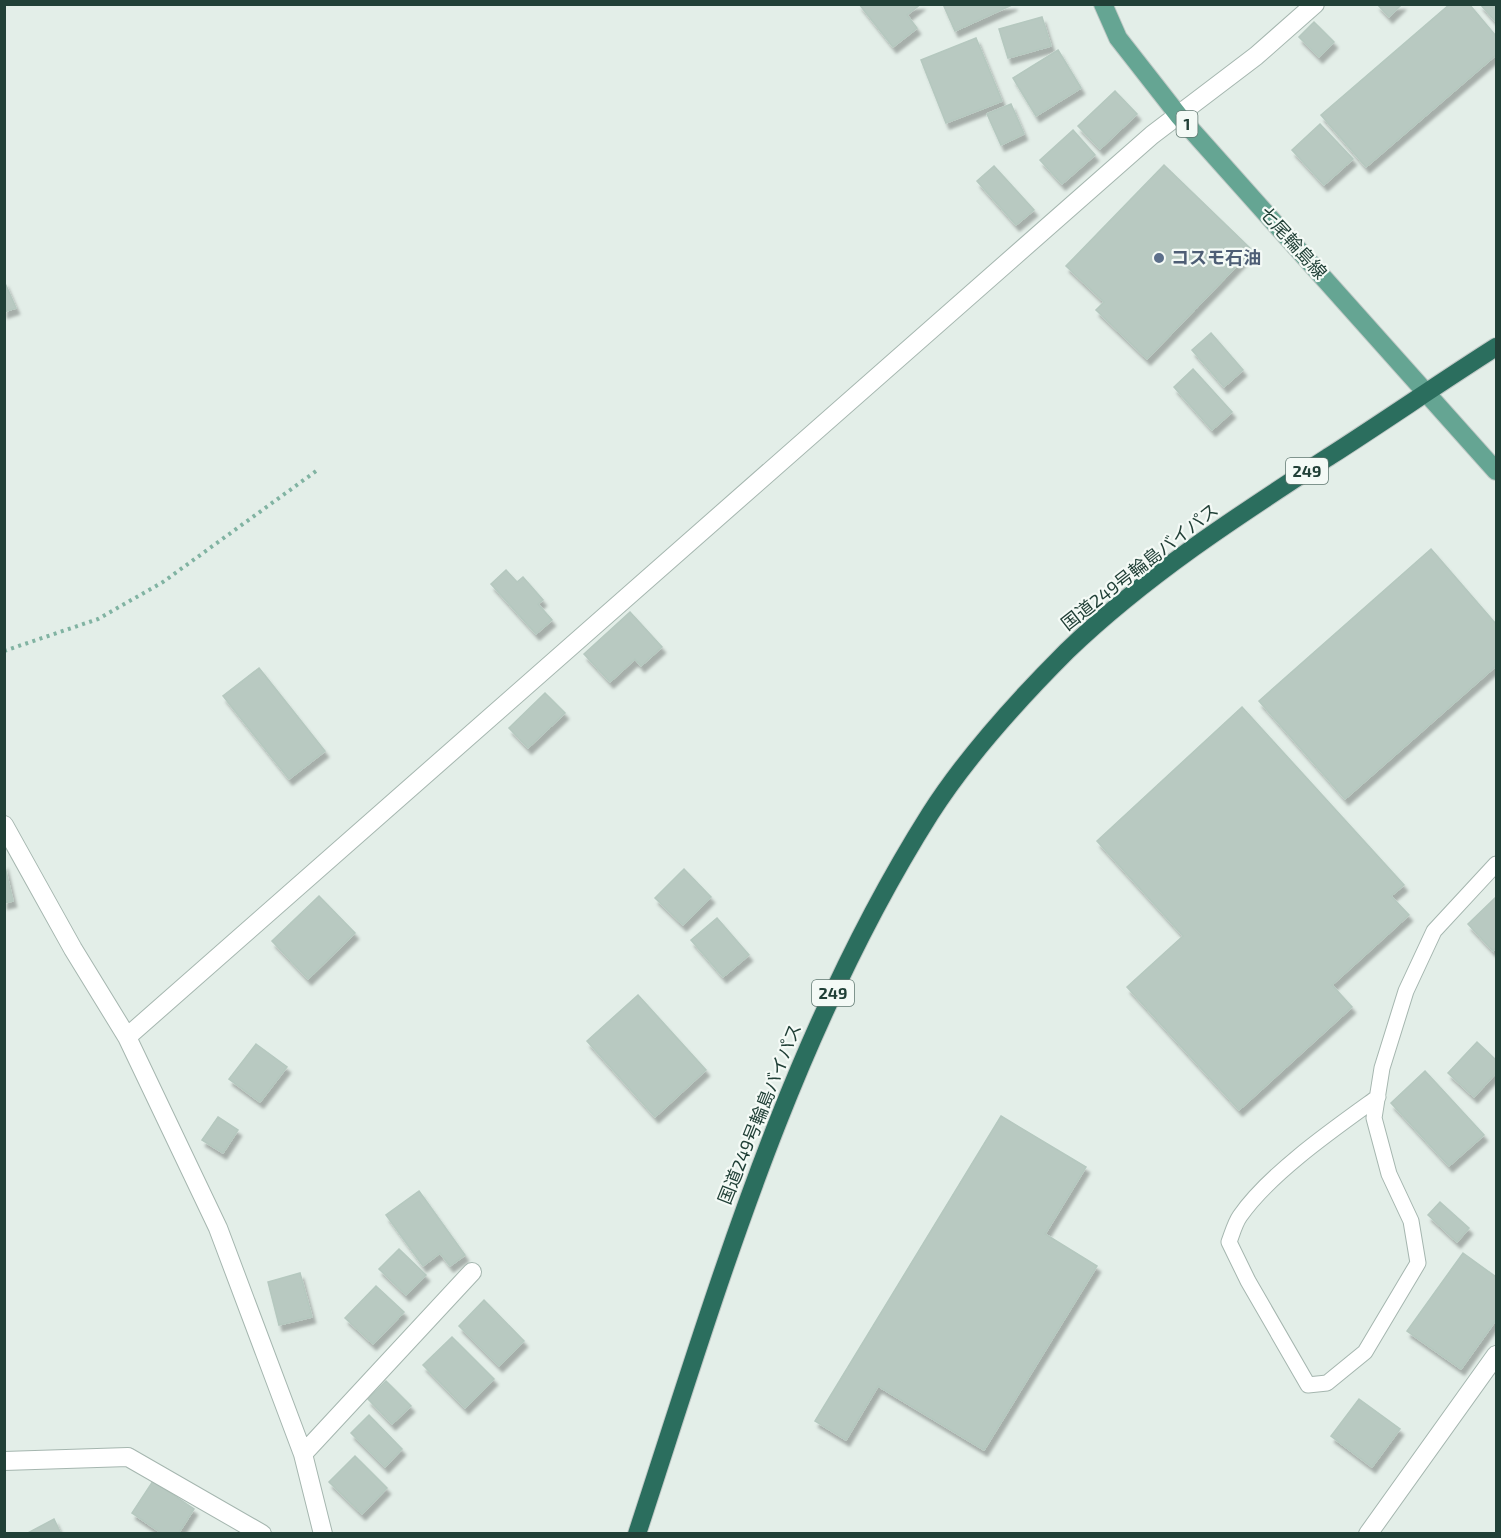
<svg xmlns="http://www.w3.org/2000/svg" width="1501" height="1538" font-family="'Exo 2','Noto Sans JP',sans-serif">
  <style>
    .building { fill: #b8c9c1; stroke: #b5c8bf; stroke-width: 1.5; filter: url(#shadow) }
    .lines { fill: none; stroke-linecap: round; stroke-linejoin: round }
    .lane-casing { stroke: #a5b6af; stroke-width: 17 }
    .street-casing { stroke: #a5b6af; stroke-width: 20 }
    .primary-casing { stroke: #c1cac7; stroke-width: 20 }
    .highway-casing { stroke: #c1cac7; stroke-width: 20 }
    .path { stroke: #81b3a2; stroke-width: 4; stroke-dasharray: 3 4.5; stroke-linecap: butt }
    .lane { stroke: #fff; stroke-width: 15 }
    .street { stroke: #fff; stroke-width: 18 }
    .primary { stroke: #65a593; stroke-width: 18 }
    .highway { stroke: #2b6e5e; stroke-width: 18 }
    .service-dot { fill: #5c6f8a; stroke: #f4faf6; stroke-width: 2 }
    .labels { text-anchor: middle; stroke-width: 4.5; stroke-linejoin: round; paint-order: stroke }
    .shield { fill: #f4faf6; stroke: #607870; stroke-width: 1.5 }
    .shield-label { font-size: 16px; font-weight: bold; fill: #214037 }
    .street-label { font-size: 18px; fill: #214037; stroke: #f4faf6 }
    .service-label { font-size: 18px; font-weight: bold; fill: #4e5e75; stroke: #f4faf6; text-anchor: start }
  </style>
  <defs>
    <filter id="shadow"><feDropShadow dx="3.5" dy="6" stdDeviation="1.5" flood-color="#0004"/></filter>
  </defs>
  <rect width="100%" height="100%" fill="#e3eee8"/>
  <path class="building" d="M859 4H921L907 15 917 28 893 47Z
    M943 4H1014L955 31Z
    M1377 4H1402L1389 17Z
    M1450 4H1469L1496 36V55L1366 167 1321 115Z
    M1480 4H1496V22Z
    M1042 17 1051 46 1008 58 999 29Z
    M1314 22 1334 42 1319 57 1299 37Z
    M976 38 1002 101 946 123 921 60Z
    M1058 50 1081 88 1036 116 1013 78Z
    M1115 91 1137 114 1100 149 1078 126Z
    M1011 104 1024 134 1001 145 987 114Z
    M1320 124 1353 159 1324 185 1292 150Z
    M1073 130 1095 155 1062 184 1040 160Z
    M1164 165 1252 250 1147 359 1096 310 1104 302 1066 266Z
    M994 166 1034 210 1016 225 977 181Z
    M4 281 16 308 4 312Z
    M1211 333 1243 370 1224 387 1192 350Z
    M1193 369 1232 412 1212 430 1174 387Z
    M1431 549 1496 624V666L1345 799 1259 701Z
    M506 570 517 582 523 577 543 600 538 604 552 620 536 634 491 584Z
    M630 612 662 647 641 666 635 659 610 682 584 654Z
    M259 668 325 751 289 779 223 696Z
    M545 693 565 713 528 748 509 728Z
    M1242 707 1404 885 1391 896 1409 915 1332 985 1352 1007 1239 1110 1127 987 1183 936 1097 841Z
    M4 863 13 901 4 903Z
    M684 869 711 897 683 925 655 898Z
    M319 896 355 933 308 979 272 941Z
    M1496 897V947L1493 951 1468 924Z
    M717 918 749 955 723 977 691 940Z
    M638 995 706 1070 655 1117 587 1041Z
    M1477 1042 1496 1060V1073L1474 1097 1448 1073Z
    M256 1044 287 1067 260 1102 229 1079Z
    M1425 1071 1484 1135 1449 1166 1391 1103Z
    M1001 1116 1086 1167 1045 1234 1097 1266 984 1450 878 1386 846 1440 815 1421Z
    M218 1117 238 1130 223 1153 202 1140Z
    M419 1191 465 1255 450 1266 440 1253 423 1266 386 1215Z
    M1440 1202 1469 1228 1457 1242 1428 1215Z
    M399 1249 426 1275 406 1295 379 1269Z
    M1463 1253 1496 1277V1320L1461 1369 1407 1331Z
    M300 1273 312 1317 279 1325 268 1282Z
    M376 1286 404 1312 373 1344 345 1318Z
    M484 1300 524 1341 499 1366 459 1326Z
    M452 1337 494 1379 465 1408 423 1365Z
    M386 1381 411 1406 392 1424 368 1399Z
    M1359 1399 1400 1429 1372 1467 1331 1436Z
    M369 1415 402 1449 385 1467 351 1433Z
    M355 1456 387 1488 362 1514 329 1482Z
    M153 1481 194 1509 178 1534H163L132 1513Z
    M54 1519 61 1534H26Z"/>
  <g class="lines">
    <defs>
      <path id="lane" d="M1378 1097C1335 1128 1270 1173 1240 1216 1235 1223 1232 1234 1229 1242L1248 1281 1308 1385 1327 1383 1365 1352 1418 1263 1411 1221 1389 1174 1374 1118 1382 1068 1406 991 1434 931 1496 864"/>
      <path id="street" d="M4 825 73 949 127 1037 218 1228 303 1454 323 1534
        M127 1037 1152 135 1256 56 1315 4
        M303 1454 472 1272
        M4 1461 128 1457 262 1534
        M1368 1534 1496 1355"/>
      <path id="primary" d="M1103 4 1118 38 1179 116 1496 471"/>
      <path id="highway" d="M637 1534C718 1287 790 1036 930 814 967 756 1018 700 1067 651 1146 575 1239 515 1330 456 1386 420 1441 382 1496 347"/>
    </defs>
    <use href="#lane" class="lane-casing"/>
    <use href="#street" class="street-casing"/>
    <use href="#primary" class="primary-casing"/>
    <use href="#highway" class="highway-casing"/>
    <path class="path" d="M4 651 98 619 163 582 319 469"/>
    <use href="#lane" class="lane"/>
    <use href="#street" class="street"/>
    <use href="#primary" class="primary"/>
    <use href="#highway" class="highway"/>
  </g>
  <circle class="service-dot" cx="1159" cy="258" r="6"/>
  <g class="labels">
    <g class="shield">
      <rect x="1176.5" y="111" width="21" height="26" rx="4.5"/>
      <rect x="1286" y="458" width="42" height="26" rx="4.5"/>
      <rect x="812" y="980" width="42" height="26" rx="4.5"/>
    </g>
    <g class="shield-label">
      <text x="1187" y="130">1</text>
      <text x="1307" y="477">249</text>
      <text x="833" y="999">249</text>
    </g>
    <g class="street-label">
      <text transform="translate(1293 243) rotate(48)" y="6">七尾輪島線</text>
      <text transform="translate(1140 567) rotate(-38)" y="6">国道249号輪島バイパス</text>
      <text transform="translate(760 1114) rotate(-68)" y="6">国道249号輪島バイパス</text>
    </g>
    <g class="service-label">
      <text x="1171" y="264">コスモ石油</text>
    </g>
  </g>
  <rect width="1501" height="1538" fill="none" stroke="#214037" stroke-width="12"/>
</svg>
